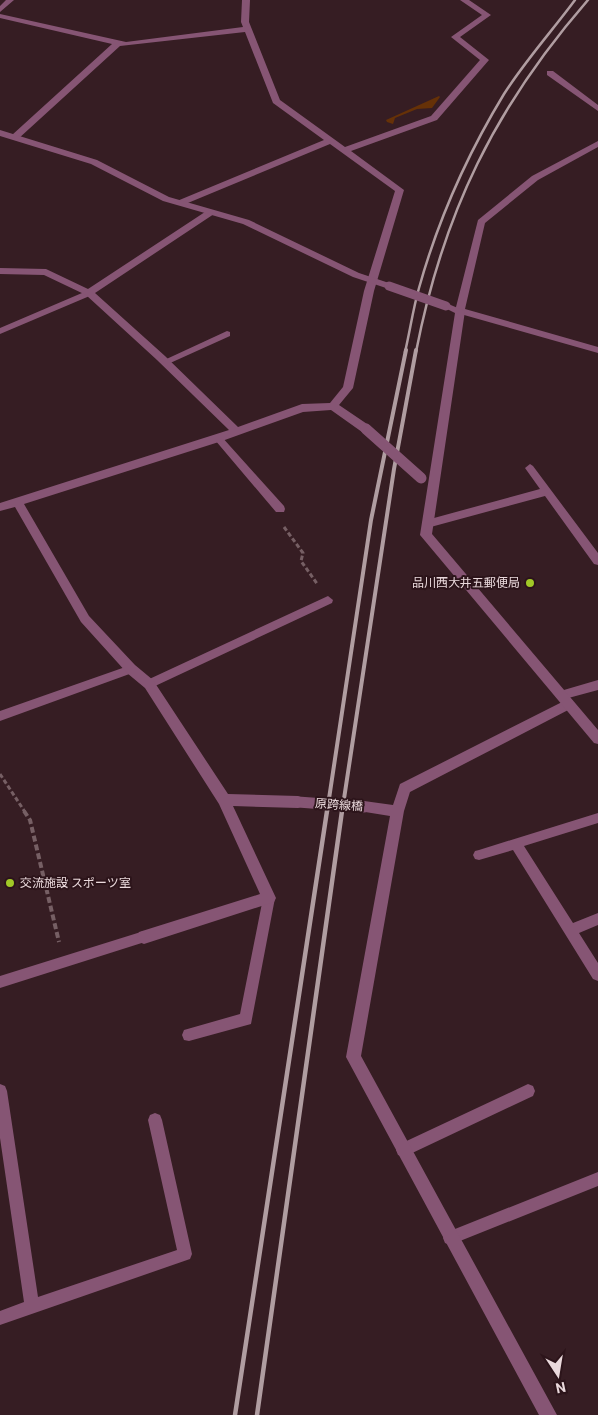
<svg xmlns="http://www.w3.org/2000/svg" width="598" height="1415" font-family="Roboto,'Noto Sans JP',sans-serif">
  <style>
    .green { fill: #663107 }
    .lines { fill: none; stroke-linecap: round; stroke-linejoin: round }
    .path-far1 { stroke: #765f64; stroke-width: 3; stroke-dasharray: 4.5 2.5; stroke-linecap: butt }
    .path { stroke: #765f64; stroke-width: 4; stroke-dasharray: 6 3; stroke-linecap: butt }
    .service { fill: #865574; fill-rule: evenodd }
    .minor { fill: #865574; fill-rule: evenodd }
    .tertiary { fill: #865574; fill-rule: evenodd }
    .rail-far2 { stroke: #b09da1; stroke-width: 2.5 }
    .rail-far1 { stroke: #b09da1; stroke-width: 4 }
    .rail { stroke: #b09da1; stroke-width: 4.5 }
    .minor-bridge { stroke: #865574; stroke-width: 11 }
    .tertiary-bridge { stroke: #865574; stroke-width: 9 }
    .poi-dot { fill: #a2c927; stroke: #2c141a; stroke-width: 2 }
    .labels { text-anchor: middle; stroke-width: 4; stroke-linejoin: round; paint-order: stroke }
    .poi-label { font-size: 12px; fill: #ead9dc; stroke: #2c141a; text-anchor: end }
    .street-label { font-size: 12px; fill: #ead9dc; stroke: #2c141a }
  </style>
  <rect width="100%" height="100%" fill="#361d23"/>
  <path class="green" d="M439 96 440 97 432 108 417 109 395 118 393 124 387 122 386 120Z"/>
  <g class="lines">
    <path class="path-far1" d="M284 527 303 553 301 561 318 585
      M0 774 25 812"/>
    <path class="path" d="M24 811 30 820 59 942"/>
    <path class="service" d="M547 71H553L598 105V111L547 75Z
      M89 290 92 291V295L0 334V328Z
      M227 331 230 332V336L168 364 165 365 160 362Z
      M218 435 221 436 284 506 285 509 284 512H276L215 440V436Z
      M530 464 533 466 598 553V565L594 564 545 496 427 528 423 527 422 524 423 521 540 489 525 468Z
      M328 596 333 600 332 603 153 687H145L143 684 145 681Z
      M131 665 135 666 137 669 135 672 0 721V711Z
      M598 680V690L561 700 557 698 555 695 557 692Z
      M598 813V823L524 846 573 923 598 913V925L579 933 598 963V981L593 979 513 850 479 860 475 859 473 855 475 851 479 850Z
      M269 892 273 894 275 898 251 1024 189 1041 184 1040 182 1035 184 1030 240 1014 263 898 265 894Z
      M144 931 148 933 150 937 148 941 0 988V976Z
      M0 1084 5 1086 7 1091 38 1297 177 1250 148 1120 150 1115 155 1113 160 1115 162 1120 192 1254 190 1259 0 1325V1311L24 1302 0 1138Z
      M528 1084 533 1086 535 1091 533 1096 408 1155 403 1157 398 1155 396 1150 398 1145Z
      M598 1172V1186L450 1245 445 1243 443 1238 445 1233Z"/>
    <path class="minor" d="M6 0H14L0 12V6Z
      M242 0H250L249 22 280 100 345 147 431 116 480 60 451 37 482 15 460 0H469L491 15 460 37 489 60 437 120 351 151 404 190 374 291 353 388 339 405 370 426 371 429 370 432H362L331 410 303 412 222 441 24 504 89 616 135 665 153 680 228 794 298 796 303 798 305 802 303 806 298 808 233 806 276 898 274 902 144 944 139 942 137 937 139 932 260 894 219 804 145 688 127 673 81 622 15 507 0 511V503L229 430 157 360 86 295 44 275 0 274V268L46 269 88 289 208 210H214V214L95 293 165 356 238 427 302 404 330 403 343 387 364 291 395 191 330 144 183 205H177V201L324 140 273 103 245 32 120 46 18 139H12V135L112 44 0 18V14L126 42 243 27 241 22Z
      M598 141V147L538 180 485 223 465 309 598 347V353L457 313 455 311 478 220 532 176Z
      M568 699 572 700 574 704 572 708 410 792 404 811 361 1056 557 1415H539L346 1057 390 816 359 811 357 807 359 803 364 801 393 805 400 784Z"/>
    <path class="tertiary" d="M0 130 97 160 169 197 249 220 359 273 392 284 394 286 389 289 353 277 243 224 163 201 91 164 0 136Z
      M446 303 465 311 432 534 598 730V744L594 743 420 535 455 313 441 306Z"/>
    <path class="rail-far2" d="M405 352C410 331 413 309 419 288 438 220 467 155 504 94 525 61 552 31 575 0
      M416 352C443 213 495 107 588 0"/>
    <path class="rail-far1" d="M327 812 371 520 406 350
      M342 812 394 469 416 350"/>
    <path class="rail" d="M235 1415 327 811
      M257 1415 342 811"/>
    <path class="minor-bridge" d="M366 429 421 478
      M298 802 364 807"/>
    <path class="tertiary-bridge" d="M389 286 446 306"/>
  </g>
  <g class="poi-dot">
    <circle cx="530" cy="583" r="5"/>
    <circle cx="10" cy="883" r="5"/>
  </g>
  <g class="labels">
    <g class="poi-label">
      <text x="520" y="587">品川西大井五郵便局</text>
      <text x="20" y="887" text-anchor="start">交流施設 スポーツ室</text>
    </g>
    <g class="street-label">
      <text transform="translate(339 805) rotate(4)" y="4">原跨線橋</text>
    </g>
  </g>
  <g transform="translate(558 1375) rotate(168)" stroke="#2c141a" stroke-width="4" paint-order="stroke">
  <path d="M0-4L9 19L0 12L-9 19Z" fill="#ead9dc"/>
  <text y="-8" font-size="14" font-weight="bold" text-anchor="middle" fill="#ead9dc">N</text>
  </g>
</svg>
